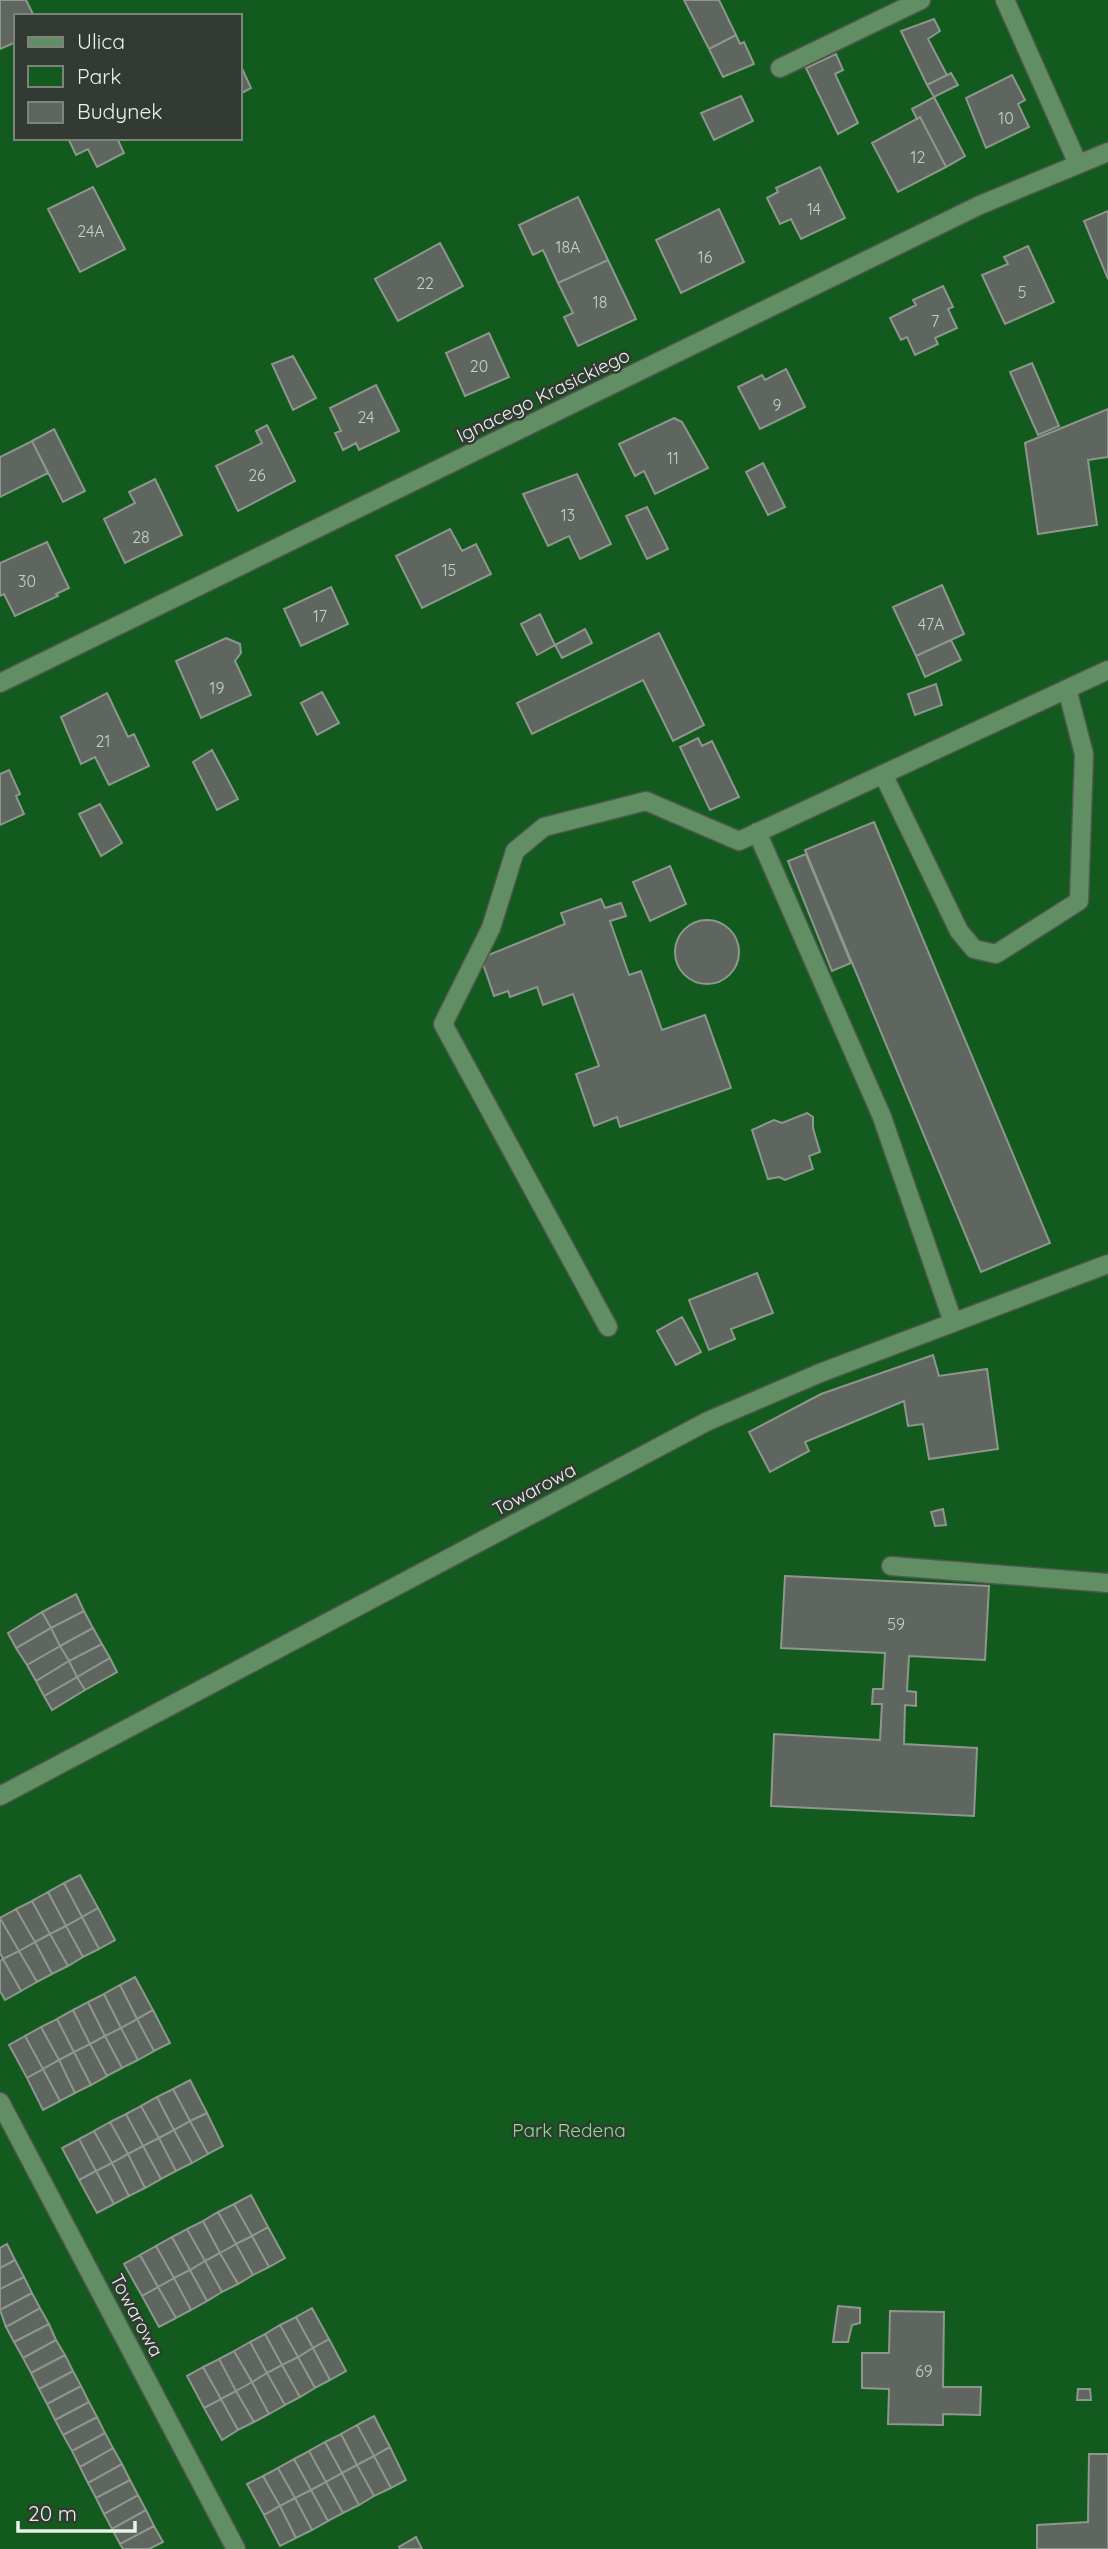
<svg xmlns="http://www.w3.org/2000/svg" width="1108" height="2549" font-family="Quicksand,sans-serif">
  <style>
    .green { fill: #125a1d; fill-rule: evenodd }
    .building { fill: #5f665f; stroke: #8e968e; stroke-width: 2 }
    .lines { fill: none; stroke-linecap: round; stroke-linejoin: round }
    .minor-casing { stroke: #505750; stroke-width: 21 }
    .minor { stroke: #628e63; stroke-width: 18 }
    .labels { text-anchor: middle; stroke-width: 5; stroke-linejoin: round; paint-order: stroke }
    .number-label { font-size: 16px; fill: #c8cec8 }
    .street-label { font-size: 19px; fill: #ebf0eb; stroke: #333a33 }
    .park-label { font-size: 19px; fill: #87e38c; stroke: #333a33 }
  </style>
  <rect width="100%" height="100%" fill="#333a33"/>
  <path class="green" d="M0 0H1108V2549H0ZM16 16H240V138H16Z"/>
  <path class="building" d="M0 0H26L34 16H16V42L0 49Z
    M684 0H719L736 35 709 49Z
    M934 19 940 31 928 39 947 75 927 85 901 31Z
    M736 35 740 44 744 42 754 64 723 77 709 49Z
    M836 54 843 70 835 74 858 123 838 134 806 68Z
    M240 64 251 88 240 94Z
    M951 73 958 85 934 97 927 85Z
    M1012 75 1025 100 1018 104 1029 127 986 148 966 98Z
    M741 96 753 121 714 140 701 113Z
    M934 97 965 156 946 167 920 117 917 119 912 109Z
    M920 117 946 167 898 192 872 143Z
    M68 138H117L124 153 97 167 88 149 76 155Z
    M820 167 845 218 801 239 791 219 780 224 767 198 778 192 776 188Z
    M93 187 125 249 80 272 48 209Z
    M578 197 608 260 558 283 543 250 533 255 519 225Z
    M719 209 744 262 681 293 656 240Z
    M1108 211V279L1084 221Z
    M440 243 463 286 398 321 375 279Z
    M1028 246 1054 302 1005 324 982 275 1008 264 1004 257Z
    M608 260 636 319 578 346 564 317 573 313 558 283Z
    M943 286 953 307 948 309 957 328 935 338 938 344 915 355 907 337 901 340 890 318 916 305 913 300Z
    M489 333 509 377 465 396 446 353Z
    M293 356 316 398 293 410 272 364Z
    M1032 363 1059 426 1038 435 1010 372Z
    M786 369 805 407 760 429 738 387 762 375 765 380Z
    M376 385 399 431 359 450 356 443 343 450 335 433 341 431 330 408Z
    M1108 409V457L1088 460 1097 525 1038 534 1025 443Z
    M674 418 682 422 708 468 655 494 644 471 635 476 619 444Z
    M267 425 295 481 238 511 216 466 262 443 256 431Z
    M54 429 85 491 63 502 32 441Z
    M32 441 48 473 0 497V457Z
    M763 463 785 507 768 515 746 472Z
    M577 474 611 544 580 559 569 536 548 546 523 494Z
    M155 479 182 535 125 563 104 519 135 503 129 492Z
    M647 507 668 549 647 559 626 516Z
    M450 529 462 551 476 544 491 574 422 608 396 556Z
    M47 542 69 588 56 594 58 596 15 616 4 594 0 596V563Z
    M942 585 964 634 916 656 893 607Z
    M331 587 348 624 301 646 284 609Z
    M540 614 555 645 537 655 521 624Z
    M585 629 592 643 562 658 555 645Z
    M659 633 704 725 673 741 643 680 532 734 517 703Z
    M226 638 240 644 241 653 235 661 251 695 201 718 176 661Z
    M951 640 961 660 925 677 916 656Z
    M936 684 942 705 915 715 908 694Z
    M322 692 339 723 317 735 301 703Z
    M107 693 128 737 134 734 149 766 109 785 95 757 81 764 61 717Z
    M698 738 702 746 712 741 739 797 710 810 680 747Z
    M212 750 238 799 217 810 193 762Z
    M9 770 20 794 16 796 24 814 0 825V774Z
    M100 804 122 843 101 856 79 814Z
    M874 822 1050 1243 981 1272 805 850Z
    M806 854 851 963 832 971 788 861Z
    M670 866 686 904 650 921 633 882Z
    M601 899 605 908 621 903 626 916 610 921 629 975 641 971 662 1030 705 1015 731 1088 620 1127 617 1117 594 1126 576 1074 599 1066 573 994 543 1005 537 987 510 997 508 991 494 996 481 958 565 924 561 913Z
    M675 952a32 32 0 1 1 64 0a32 32 0 1 1-64 0Z
    M807 1113 813 1117V1128L820 1152 809 1156 813 1169 785 1180 779 1177 768 1179 752 1130 774 1120 782 1123Z
    M757 1273 773 1313 731 1329 735 1339 709 1350 689 1300Z
    M682 1317 701 1352 676 1365 657 1331Z
    M933 1355 939 1376 987 1369 998 1449 929 1459 923 1424 908 1426 904 1401 805 1442 809 1451 770 1472 749 1432 821 1394Z
    M943 1509 946 1525 935 1526 931 1512Z
    M785 1576 989 1586 985 1660 909 1656 907 1691 916 1692V1706L905 1705 904 1744 977 1748 974 1816 771 1806 774 1734 880 1740 882 1704H872L873 1689H883L885 1653 781 1648Z
    M76 1594 84 1611 51 1628 42 1612Z
    M84 1611 93 1628 60 1646 51 1628Z
    M42 1612 51 1628 16 1648 8 1633Z
    M51 1628 60 1646 27 1665 16 1648Z
    M93 1628 102 1644 69 1661 60 1646Z
    M102 1644 110 1658 77 1677 69 1661Z
    M60 1646 69 1661 36 1681 27 1665Z
    M110 1658 117 1672 85 1690 77 1677Z
    M69 1661 77 1677 44 1696 36 1681Z
    M77 1677 85 1690 52 1710 44 1696Z
    M80 1875 98 1908 82 1917 64 1883Z
    M64 1883 82 1917 66 1926 48 1892Z
    M48 1892 66 1926 50 1934 32 1901Z
    M32 1901 50 1934 35 1942 16 1909Z
    M98 1908 115 1940 99 1949 82 1917Z
    M16 1909 35 1942 19 1951 0 1918Z
    M82 1917 99 1949 83 1957 66 1926Z
    M0 1918 19 1951 3 1959 0 1953Z
    M66 1926 83 1957 68 1966 50 1934Z
    M50 1934 68 1966 52 1974 35 1942Z
    M35 1942 52 1974 37 1982 19 1951Z
    M19 1951 37 1982 21 1991 3 1959Z
    M3 1959 21 1991 5 2000 0 1991V1961Z
    M135 1977 153 2010 137 2019 120 1985Z
    M120 1985 137 2019 121 2028 104 1994Z
    M104 1994 121 2028 105 2036 88 2002Z
    M88 2002 105 2036 90 2044 73 2010Z
    M73 2010 90 2044 74 2052 57 2019Z
    M153 2010 170 2043 154 2051 137 2019Z
    M57 2019 74 2052 59 2060 41 2027Z
    M137 2019 154 2051 138 2060 121 2028Z
    M41 2027 59 2060 43 2069 25 2036Z
    M121 2028 138 2060 122 2068 105 2036Z
    M25 2036 43 2069 27 2078 9 2045Z
    M105 2036 122 2068 107 2076 90 2044Z
    M90 2044 107 2076 91 2085 74 2052Z
    M74 2052 91 2085 75 2093 59 2060Z
    M59 2060 75 2093 60 2101 43 2069Z
    M43 2069 60 2101 43 2110 27 2078Z
    M190 2080 207 2113 190 2121 173 2089Z
    M173 2089 190 2121 174 2130 157 2097Z
    M157 2097 174 2130 159 2138 141 2106Z
    M141 2106 159 2138 143 2146 126 2114Z
    M207 2113 223 2146 208 2154 190 2121Z
    M126 2114 143 2146 128 2154 110 2122Z
    M190 2121 208 2154 192 2163 174 2130Z
    M110 2122 128 2154 112 2163 94 2131Z
    M174 2130 192 2163 176 2171 159 2138Z
    M94 2131 112 2163 96 2171 79 2139Z
    M159 2138 176 2171 161 2179 143 2146Z
    M79 2139 96 2171 79 2180 62 2148Z
    M143 2146 161 2179 145 2188 128 2154Z
    M128 2154 145 2188 129 2196 112 2163Z
    M112 2163 129 2196 114 2204 96 2171Z
    M96 2171 114 2204 97 2213 79 2180Z
    M251 2195 268 2227 252 2236 234 2204Z
    M234 2204 252 2236 236 2244 218 2212Z
    M218 2212 236 2244 220 2253 203 2221Z
    M203 2221 220 2253 205 2261 187 2229Z
    M268 2227 285 2258 269 2267 252 2236Z
    M187 2229 205 2261 190 2270 172 2237Z
    M252 2236 269 2267 253 2275 236 2244Z
    M172 2237 190 2270 174 2278 156 2246Z
    M7 2244 15 2260 0 2268V2248Z
    M236 2244 253 2275 238 2284 220 2253Z
    M156 2246 174 2278 158 2287 140 2255Z
    M220 2253 238 2284 222 2292 205 2261Z
    M140 2255 158 2287 142 2296 124 2264Z
    M15 2260 24 2277 0 2289V2268Z
    M205 2261 222 2292 207 2301 190 2270Z
    M190 2270 207 2301 191 2310 174 2278Z
    M24 2277 32 2293 0 2310V2289Z
    M174 2278 191 2310 176 2318 158 2287Z
    M158 2287 176 2318 159 2327 142 2296Z
    M32 2293 40 2308 6 2327 0 2310Z
    M838 2306 860 2308V2323L852 2325 848 2342H833Z
    M40 2308 49 2324 14 2342 6 2327Z
    M312 2308 329 2339 313 2348 296 2317Z
    M890 2311 944 2312 943 2387H981L980 2415 943 2414V2425L888 2424 889 2389 862 2388V2353H889Z
    M296 2317 313 2348 298 2357 280 2325Z
    M49 2324 56 2340 23 2358 14 2342Z
    M280 2325 298 2357 282 2365 265 2334Z
    M265 2334 282 2365 267 2373 250 2342Z
    M329 2339 346 2371 330 2380 313 2348Z
    M56 2340 65 2355 31 2373 23 2358Z
    M250 2342 267 2373 252 2382 234 2351Z
    M313 2348 330 2380 315 2388 298 2357Z
    M234 2351 252 2382 236 2391 219 2359Z
    M65 2355 73 2371 39 2389 31 2373Z
    M298 2357 315 2388 300 2397 282 2365Z
    M219 2359 236 2391 221 2399 203 2367Z
    M282 2365 300 2397 285 2405 267 2373Z
    M203 2367 221 2399 204 2408 187 2376Z
    M73 2371 81 2386 47 2404 39 2389Z
    M267 2373 285 2405 269 2414 252 2382Z
    M252 2382 269 2414 254 2422 236 2391Z
    M81 2386 89 2402 55 2420 47 2404Z
    M1078 2389H1090L1091 2400H1077Z
    M236 2391 254 2422 238 2430 221 2399Z
    M221 2399 238 2430 222 2440 204 2408Z
    M89 2402 97 2417 63 2435 55 2420Z
    M374 2416 390 2447 374 2456 357 2425Z
    M97 2417 105 2433 72 2451 63 2435Z
    M357 2425 374 2456 357 2465 341 2434Z
    M105 2433 113 2448 80 2467 72 2451Z
    M341 2434 357 2465 342 2473 325 2442Z
    M325 2442 342 2473 326 2482 309 2451Z
    M390 2447 406 2480 391 2488 374 2456Z
    M113 2448 122 2464 88 2483 80 2467Z
    M309 2451 326 2482 311 2490 294 2459Z
    M1089 2454H1108V2549H1037V2525L1088 2522Z
    M374 2456 391 2488 374 2496 357 2465Z
    M294 2459 311 2490 295 2498 278 2468Z
    M122 2464 130 2480 96 2498 88 2483Z
    M357 2465 374 2496 359 2505 342 2473Z
    M278 2468 295 2498 280 2506 263 2476Z
    M342 2473 359 2505 343 2513 326 2482Z
    M263 2476 280 2506 264 2515 247 2484Z
    M130 2480 138 2495 104 2514 96 2498Z
    M326 2482 343 2513 328 2521 311 2490Z
    M311 2490 328 2521 312 2530 295 2498Z
    M138 2495 146 2510 112 2529 104 2514Z
    M295 2498 312 2530 296 2538 280 2506Z
    M280 2506 296 2538 280 2546 264 2515Z
    M146 2510 154 2526 120 2544 112 2529Z
    M154 2526 163 2542 149 2549H123L120 2544Z
    M416 2537 422 2549H400L399 2547Z"/>
  <g class="lines">
    <defs>
      <path id="minor" d="M1005 0 1078 164
        M780 68 921 0
        M0 683 980 205 1108 152
        M883 774 959 931 974 949 996 954 1079 901 1084 754 1067 689
        M757 832 882 1117 953 1322
        M608 1327 443 1024 491 928 515 851 544 827 646 801 739 841 1108 670
        M891 1566 1108 1583
        M0 1796 708 1421 820 1373 1108 1264
        M0 2102 236 2549"/>
    </defs>
    <use href="#minor" class="minor-casing"/>
    <use href="#minor" class="minor"/>
  </g>
  <g class="labels">
    <g class="number-label">
      <text x="1006" y="124">10</text>
      <text x="918" y="163">12</text>
      <text x="814" y="215">14</text>
      <text x="91" y="237">24A</text>
      <text x="568" y="253">18A</text>
      <text x="705" y="263">16</text>
      <text x="425" y="289">22</text>
      <text x="1022" y="298">5</text>
      <text x="600" y="308">18</text>
      <text x="935" y="327">7</text>
      <text x="479" y="372">20</text>
      <text x="777" y="411">9</text>
      <text x="366" y="423">24</text>
      <text x="673" y="464">11</text>
      <text x="257" y="481">26</text>
      <text x="568" y="521">13</text>
      <text x="141" y="543">28</text>
      <text x="449" y="576">15</text>
      <text x="27" y="587">30</text>
      <text x="320" y="622">17</text>
      <text x="931" y="630">47A</text>
      <text x="217" y="694">19</text>
      <text x="103" y="747">21</text>
      <text x="896" y="1630">59</text>
      <text x="924" y="2377">69</text>
    </g>
    <g class="street-label">
      <text transform="translate(543 395) rotate(-26)" y="7">Ignacego Krasickiego</text>
      <text transform="translate(534 1489) rotate(-28)" y="7">Towarowa</text>
      <text transform="translate(137 2315) rotate(62)" y="7">Towarowa</text>
    </g>
    <g class="park-label">
      <text x="569" y="2137">Park Redena</text>
    </g>
  </g>
  <rect x="14" y="14" width="228" height="126" fill="#333a33" stroke="#7d837d" stroke-width="2"/>
  <rect x="28" y="37" width="35" height="10" fill="#628e63" stroke="#7d837d" stroke-width="2"/>
  <text x="77" y="49" font-size="21" fill="#ebf0eb">Ulica</text>
  <rect x="28" y="66" width="35" height="21" fill="#125a1d" stroke="#7d837d" stroke-width="2"/>
  <text x="77" y="84" font-size="21" fill="#ebf0eb">Park</text>
  <rect x="28" y="102" width="35" height="21" fill="#5f665f" stroke="#7d837d" stroke-width="2"/>
  <text x="77" y="119" font-size="21" fill="#ebf0eb">Budynek</text>
  <path d="M18 2521v10h117v-10" fill="none" stroke="#ebf0eb" stroke-width="3.5"/>
  <text x="28" y="2521" font-size="21" fill="#ebf0eb" stroke="#333a33" stroke-width="5" paint-order="stroke">20 m</text>
</svg>
